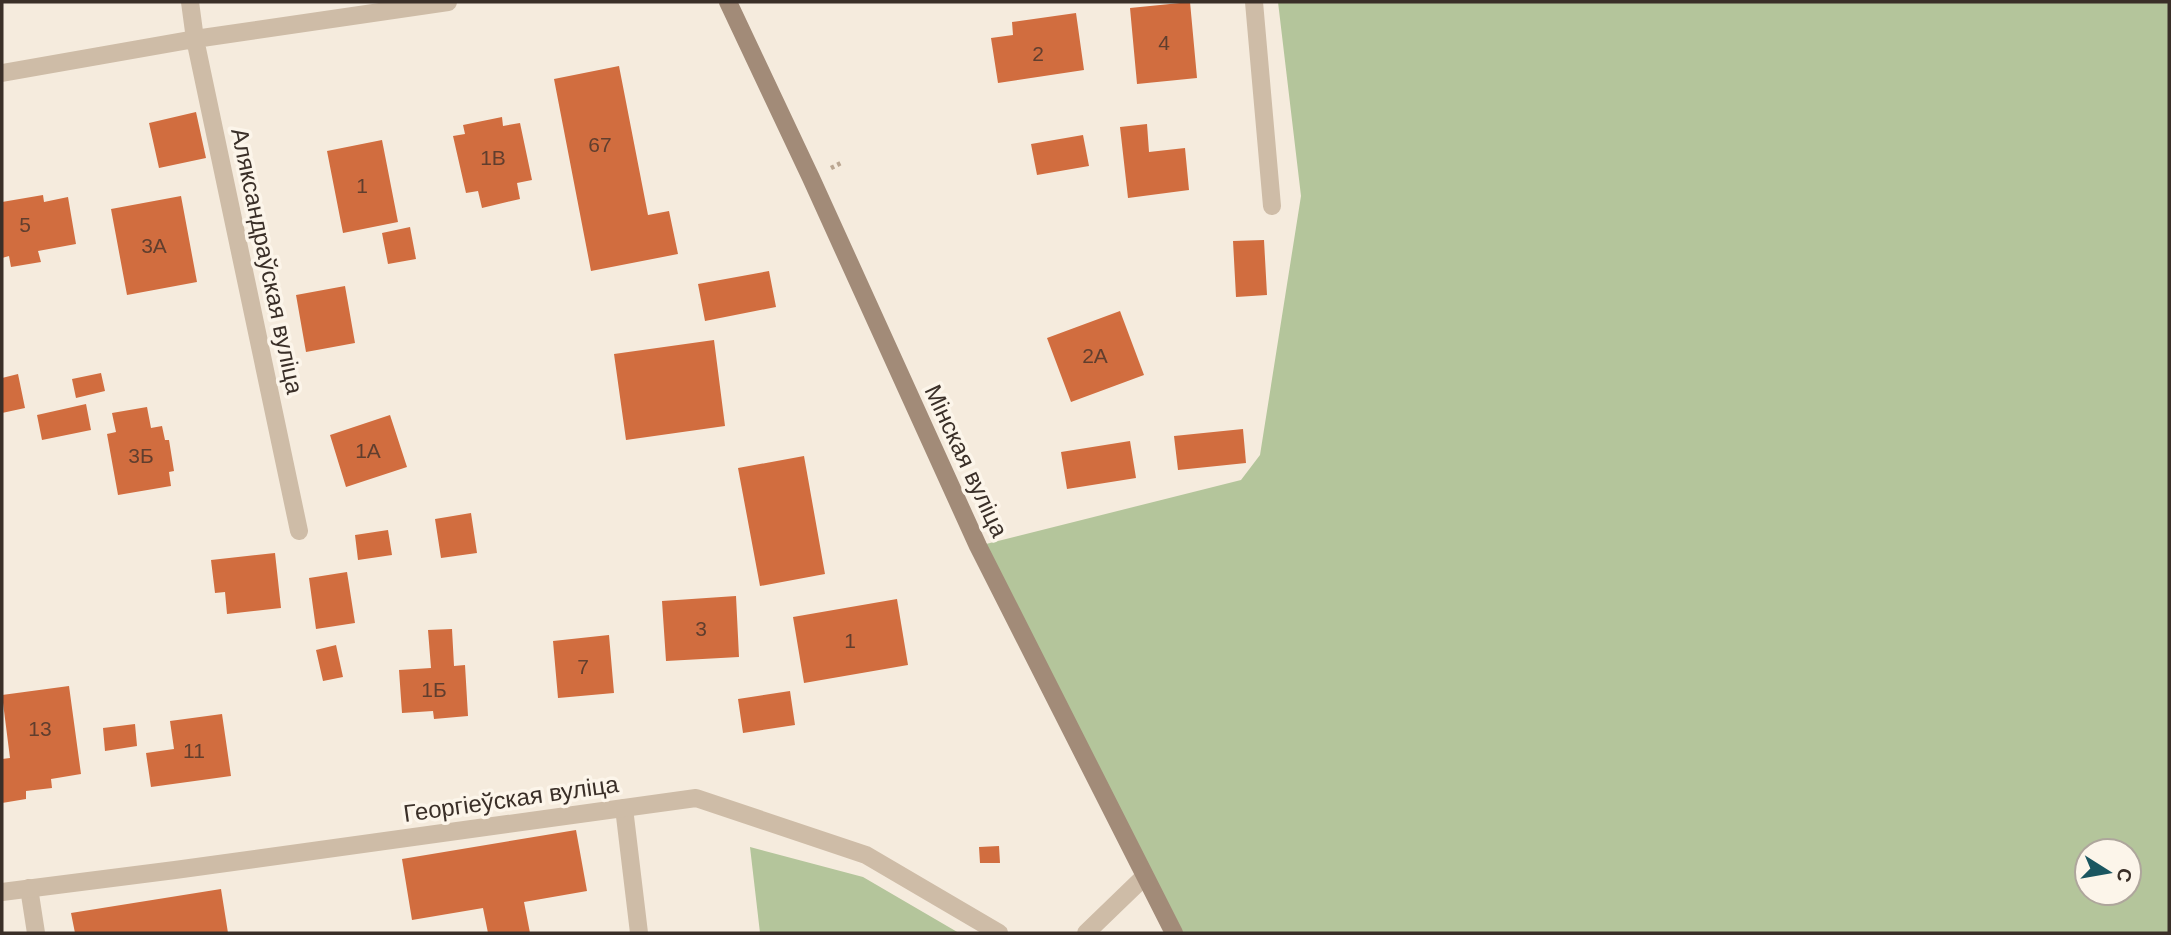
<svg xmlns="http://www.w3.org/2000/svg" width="2171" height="935" font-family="Helvetica,sans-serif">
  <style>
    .green { fill: #b4c59b; fill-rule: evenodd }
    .building { fill: #d16d3f }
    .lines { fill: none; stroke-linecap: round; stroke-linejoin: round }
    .path { stroke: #baa691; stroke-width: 4.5; stroke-dasharray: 3.5 3.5; stroke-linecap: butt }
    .service { stroke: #cebca7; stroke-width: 18 }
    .minor { stroke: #cebca7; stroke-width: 18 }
    .secondary { stroke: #a28b78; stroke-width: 18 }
    .labels { text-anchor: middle; stroke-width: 7; stroke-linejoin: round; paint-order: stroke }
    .number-label { font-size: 21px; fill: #603e2e }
    .street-label { font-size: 24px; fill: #3a2f28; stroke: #fcf5ea }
  </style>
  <rect width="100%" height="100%" fill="#f5ebdd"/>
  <path class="green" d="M1278 2H2169V933H1174L978 546 1241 480 1260 455 1301 196ZM2087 851H2129V893H2087Z
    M750 847 863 877 959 933H760Z"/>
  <path class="building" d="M1190 2 1197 78 1137 84 1130 8Z
    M1076 13 1084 70 998 83 991 38 1013 35 1012 22Z
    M619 66 648 215 669 211 678 254 591 271 554 79Z
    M196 112 206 158 159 168 149 123Z
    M502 117 503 126 520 123 532 180 517 183 520 199 482 208 478 191 466 193 453 136 465 134 463 125Z
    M1147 124 1149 152 1185 148 1189 190 1128 198 1120 127Z
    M1083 135 1089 166 1037 175 1031 144Z
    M382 140 398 222 343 233 327 151Z
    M43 195 44 202 68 197 76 244 38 251 41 262 11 267 9 256 2 258V202Z
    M181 196 197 282 127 295 111 209Z
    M410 227 416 259 388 264 382 233Z
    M1264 240 1267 295 1236 297 1233 241Z
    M769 271 776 307 705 321 698 284Z
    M345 286 355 343 306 352 296 295Z
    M1120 311 1144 375 1071 402 1047 338Z
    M714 340 725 426 626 440 614 354Z
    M101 373 105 391 76 398 72 379Z
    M18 374 25 408 2 413V378Z
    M86 404 91 430 42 440 37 415Z
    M147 407 151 428 162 426 165 440H169L174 471 169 472 171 486 118 495 107 434 116 432 112 413Z
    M390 415 407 467 346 487 330 435Z
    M1243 429 1246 463 1178 470 1174 436Z
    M1130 441 1136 478 1067 489 1061 452Z
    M804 456 825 574 760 586 738 468Z
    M471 513 477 553 441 558 435 519Z
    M388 530 392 555 358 560 355 535Z
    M275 553 281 608 227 614 225 592 215 593 211 560Z
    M347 572 355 623 316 629 309 578Z
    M736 596 739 657 666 661 662 601Z
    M897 599 908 665 804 683 793 617Z
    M452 629 454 666 465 665 468 716 434 719 433 711 402 713 399 670 431 668 428 630Z
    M609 635 614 693 558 698 553 641Z
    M336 645 343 677 323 681 316 650Z
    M69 686 81 774 51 779 52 788 26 791V799L2 803V759L10 758 2 695Z
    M790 691 795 725 743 733 738 699Z
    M222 714 231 776 151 787 146 753 174 749 170 721Z
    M135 724 137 746 105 751 103 728Z
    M576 830 587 891 524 902 530 933H488L483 908 412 920 402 859Z
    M999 846 1000 863H980L979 847Z
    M221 889 228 933H75L71 913Z"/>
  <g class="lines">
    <path class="path" d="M831 168 843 162"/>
    <path class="service" d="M1254 2 1272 206
      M624 808 639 933
      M29 888 36 933"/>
    <path class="minor" d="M190 2 195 39 299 531
      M2 73 195 39 448 2
      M2 892 175 870 696 798 866 855 999 933
      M1086 933 1145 876"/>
    <path class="secondary" d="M728 2 811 178 978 546 1174 933"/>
  </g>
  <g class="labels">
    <g class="number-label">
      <text x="1164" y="50">4</text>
      <text x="1038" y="61">2</text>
      <text x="600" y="152">67</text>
      <text x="493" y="165">1В</text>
      <text x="362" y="193">1</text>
      <text x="25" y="232">5</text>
      <text x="154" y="253">3А</text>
      <text x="1095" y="363">2А</text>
      <text x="368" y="458">1А</text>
      <text x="141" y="463">3Б</text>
      <text x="701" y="636">3</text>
      <text x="850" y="648">1</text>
      <text x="583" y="674">7</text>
      <text x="434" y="697">1Б</text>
      <text x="40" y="736">13</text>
      <text x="194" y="758">11</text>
    </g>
    <g class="street-label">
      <text transform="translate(267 261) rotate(78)" y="8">Аляксандраўская вуліца</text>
      <text transform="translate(966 461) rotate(65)" y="8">Мінская вуліца</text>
      <text transform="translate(511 799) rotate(-8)" y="8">Георгіеўская вуліца</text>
    </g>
  </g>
  <rect width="2171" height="935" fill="none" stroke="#3a2f28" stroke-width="7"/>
  <g transform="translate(2108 872) rotate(101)"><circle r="33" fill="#fcf5ea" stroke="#aea69c" stroke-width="2"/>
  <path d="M0-5L12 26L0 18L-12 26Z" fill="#1a5660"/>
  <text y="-10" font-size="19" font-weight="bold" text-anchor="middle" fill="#3a2f28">С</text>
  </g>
</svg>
